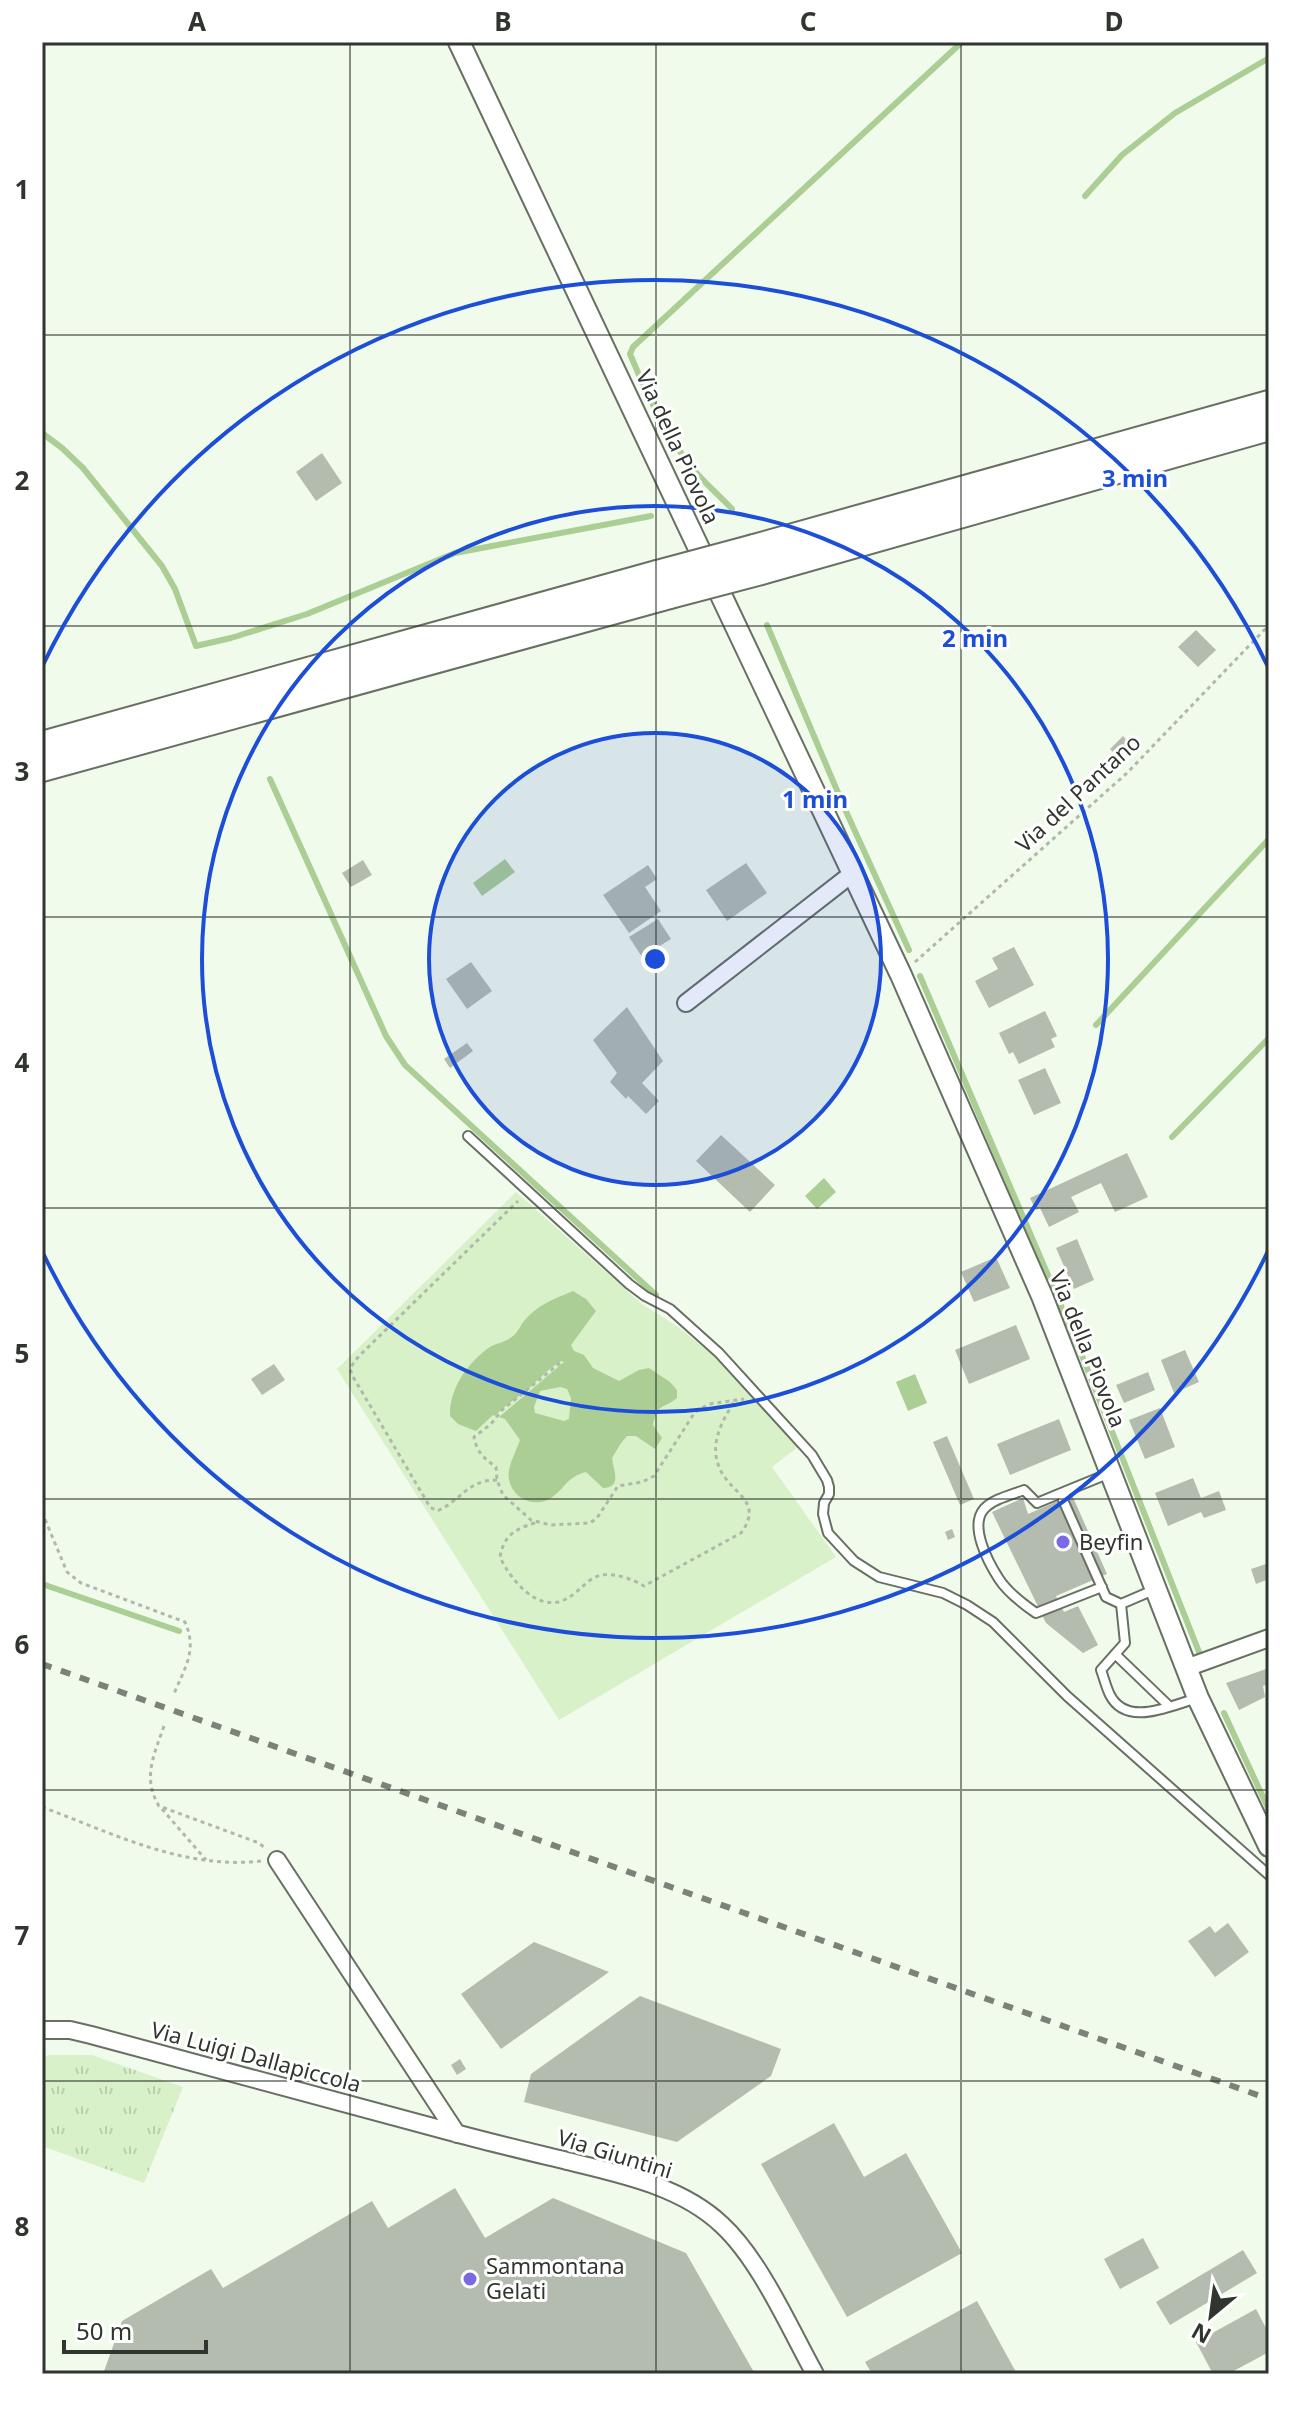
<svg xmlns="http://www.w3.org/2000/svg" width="1311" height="2416" font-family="'Noto Sans',sans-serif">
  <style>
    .grass { fill: url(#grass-tufts) }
    .park { fill: #d8f1c8 }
    .water { fill: #abce95; fill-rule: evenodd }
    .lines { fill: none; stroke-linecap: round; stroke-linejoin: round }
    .stream { stroke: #abce95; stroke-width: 6 }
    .building { fill: #b3bcae }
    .service-casing { stroke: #677062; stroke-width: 12 }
    .minor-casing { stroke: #677062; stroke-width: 20 }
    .tertiary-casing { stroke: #677062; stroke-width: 24 }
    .trunk-casing { stroke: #677062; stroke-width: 30 }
    .path { stroke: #b0b8ac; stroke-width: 3; stroke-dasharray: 4 4; stroke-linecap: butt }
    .service { stroke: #fff; stroke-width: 8 }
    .minor { stroke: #fff; stroke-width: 16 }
    .tertiary { stroke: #fff; stroke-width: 20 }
    .trunk { stroke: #fff; stroke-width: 26 }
    .rail { stroke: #7c8279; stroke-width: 6; stroke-dasharray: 10 10; stroke-linecap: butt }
    .trunk-bridge-casing { stroke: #677062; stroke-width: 30; stroke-linecap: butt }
    .trunk-bridge { stroke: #fff; stroke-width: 26 }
    .grid { fill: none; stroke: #31352f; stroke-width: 2; stroke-opacity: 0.55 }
    .ring { fill: none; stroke: #1d4ed8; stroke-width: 4 }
    .poi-dot { fill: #766ae5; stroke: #fff; stroke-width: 3 }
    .labels { text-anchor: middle; stroke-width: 6; stroke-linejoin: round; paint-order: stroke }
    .street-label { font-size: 22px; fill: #31352f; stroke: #fff }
    .poi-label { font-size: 22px; fill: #31352f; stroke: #fff; text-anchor: start }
    .centre { fill: #1d4ed8; stroke: #fff; stroke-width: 4 }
    .ring-label { font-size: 24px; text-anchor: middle; font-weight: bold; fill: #1d4ed8; stroke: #fff; stroke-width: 6; stroke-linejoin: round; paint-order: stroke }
    .neatline { fill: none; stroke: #31352f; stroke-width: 3 }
    .grid-label { font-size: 26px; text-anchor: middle; font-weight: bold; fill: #31352f }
  </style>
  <defs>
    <pattern id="grass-tufts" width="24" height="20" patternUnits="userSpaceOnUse" patternTransform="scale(2)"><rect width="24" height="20" fill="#d8f1c8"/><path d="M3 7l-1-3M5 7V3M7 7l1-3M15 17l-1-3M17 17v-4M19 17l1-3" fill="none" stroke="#bacfac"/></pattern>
  </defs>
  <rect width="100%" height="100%" fill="#f1fbec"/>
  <path class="grass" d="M49 2055H92L183 2087 144 2183 42 2146V2058Z"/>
  <path class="park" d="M516 1192 642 1304 678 1327 720 1361 798 1447 772 1467 836 1557 559 1720 337 1369Z"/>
  <path class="water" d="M505 859 515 872 482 896 473 883Z
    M824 1178 836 1192 817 1209 805 1196Z
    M573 1291 586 1299 596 1311 571 1345 574 1351 584 1355 593 1368 619 1381 639 1370 649 1368 670 1382 677 1390V1398C662 1410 658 1402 653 1425L662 1438 655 1449 636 1436H627L621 1443 612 1458C614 1472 622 1487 603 1488L586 1472C566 1477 565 1489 551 1498 531 1511 505 1493 509 1470 511 1460 517 1449 520 1440L505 1419 499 1417 564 1362 561 1361C548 1369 538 1380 526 1391 516 1399 505 1405 495 1416L493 1415 476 1431 458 1424 450 1416C449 1389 468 1362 490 1347 497 1343 506 1342 513 1336 518 1332 520 1326 524 1321 537 1305 554 1299 573 1291ZM560 1387 567 1389 571 1398 569 1419 564 1421 535 1413 534 1407 540 1391Z
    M915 1374 927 1403 908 1411 896 1382Z"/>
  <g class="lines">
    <path class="stream" d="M1085 196 1122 155 1175 113 1269 58
      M42 433 62 448 83 468 162 566 175 589 196 646 231 638 307 614 455 553 651 516
      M732 509C718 494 701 480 689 464 664 431 646 392 630 354L633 347 962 42
      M767 625 844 807 909 950
      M270 779 386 1036 405 1065 656 1295
      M920 976 1077 1343 1199 1652
      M1096 1025 1269 839
      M1172 1137 1269 1038
      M42 1584 179 1631
      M1224 1713 1269 1810"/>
  </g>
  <path class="building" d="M322 453 342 483 316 501 296 472Z
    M1196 630 1216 650 1198 667 1178 647Z
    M1123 736 1132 746 1119 758 1110 749Z
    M363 860 372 875 351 887 342 873Z
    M746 863 767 893 727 921 706 890Z
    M648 865 657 879 645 887 661 911 629 933 603 895Z
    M658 919 671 939 642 957 629 937Z
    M1014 947 1034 985 989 1008 975 981 998 969 992 958Z
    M471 962 492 991 467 1009 446 979Z
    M627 1007 663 1061 642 1083 659 1101 646 1114 628 1096 626 1099 610 1082 617 1073 593 1040Z
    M1045 1011 1057 1036 1051 1039 1055 1047 1019 1064 1013 1052 1009 1054 999 1033Z
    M467 1043 473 1051 450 1068 444 1059Z
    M1045 1068 1061 1103 1034 1115 1018 1080Z
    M721 1135 775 1185 750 1212 696 1161Z
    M1127 1153 1148 1197 1115 1212 1101 1183 1071 1197 1079 1212 1049 1227 1040 1208 1036 1210 1030 1198Z
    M1077 1239 1094 1280 1074 1289 1056 1248Z
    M996 1257 1010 1288 974 1302 961 1272Z
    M1016 1325 1030 1359 969 1384 955 1350Z
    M1185 1350 1199 1382 1174 1393 1161 1360Z
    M274 1364 285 1380 262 1395 251 1379Z
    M1148 1372 1155 1390 1124 1403 1116 1385Z
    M1160 1408 1175 1447 1145 1459 1129 1420Z
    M1059 1419 1071 1450 1010 1475 997 1444Z
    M947 1436 974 1499 960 1505 933 1442Z
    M1193 1478 1201 1498 1219 1491 1226 1510 1204 1518 1201 1512 1168 1526 1155 1493Z
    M1072 1495 1107 1574 1056 1596 1064 1612 1078 1606 1098 1645 1083 1653 1046 1623 992 1512 1023 1498 1028 1514Z
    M952 1529 955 1537 948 1540 945 1532Z
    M1269 1563V1579L1256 1584 1251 1569Z
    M1269 1668V1684L1263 1686 1265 1697 1239 1710 1226 1683Z
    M1228 1923 1249 1952 1215 1977 1188 1941 1210 1926 1215 1933Z
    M534 1942 609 1972 501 2049 461 1994Z
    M640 1996 781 2049 771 2076 677 2142 524 2102 531 2074Z
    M460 2059 466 2069 457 2075 451 2065Z
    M834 2123 864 2177 906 2153 962 2253 847 2317 761 2164Z
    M455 2188 485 2238 553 2198 686 2253 755 2374H103L122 2321 211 2269 223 2288 372 2201 388 2228Z
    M1143 2238 1159 2268 1120 2289 1104 2259Z
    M1243 2250 1257 2273 1170 2325 1156 2302Z
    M977 2301 1017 2374H872L865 2362Z
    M1256 2309 1269 2334V2352L1228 2374H1213L1196 2342Z"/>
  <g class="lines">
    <defs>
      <path id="service" d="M468 1136 629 1284 645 1296 670 1309 719 1353 812 1455 827 1480 829 1487V1494L824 1503 823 1514 828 1533 854 1561 879 1577 943 1593 967 1605 993 1622 1067 1696 1269 1875
        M1110 1473 1066 1491 1063 1500 1106 1597 1121 1604 1156 1589
        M1066 1491 1037 1503 1024 1490C1011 1495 993 1499 984 1509 969 1526 988 1562 999 1579 1008 1593 1023 1604 1036 1613L1102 1587
        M1121 1604 1125 1643 1101 1670C1104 1678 1106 1687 1110 1695 1127 1728 1171 1705 1198 1698
        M1115 1654 1169 1706"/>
      <path id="minor" d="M686 1003 853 873
        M1186 1668 1269 1638
        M277 1860 457 2134
        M42 2030H70L91 2035C213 2068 334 2101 455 2133 492 2143 530 2152 567 2161 620 2174 681 2186 722 2225 760 2260 790 2329 815 2374"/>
      <path id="tertiary" d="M459 42 901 975 1042 1296 1198 1698 1269 1846"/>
      <path id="trunk" d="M754 548 1269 404
        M761 571 1269 427
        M42 745 657 574
        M42 768 670 595"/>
    </defs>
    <use href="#service" class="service-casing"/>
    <use href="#minor" class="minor-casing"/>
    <use href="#tertiary" class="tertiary-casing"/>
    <use href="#trunk" class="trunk-casing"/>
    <path class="path" d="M915 962 1127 773 1269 625
      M560 1363 502 1410 491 1424 474 1437C477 1453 484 1458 496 1467L497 1480 503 1495 531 1520 550 1525 590 1523 597 1518 618 1486 642 1482 654 1476 695 1412 709 1404 744 1399
      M497 1480C467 1480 462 1500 437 1511L430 1507 352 1375 350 1368 359 1356 518 1201
      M42 1512 67 1572 81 1583 185 1622C198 1651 184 1669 173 1696
      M535 1523C515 1529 504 1535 500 1557 510 1579 538 1614 566 1599 579 1593 588 1577 602 1575 616 1573 632 1579 644 1586L741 1533C765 1501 730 1493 720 1469 708 1444 723 1419 736 1399
      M164 1726C154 1755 142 1778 159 1806L259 1843 266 1849
      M42 1807C112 1833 184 1870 261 1861
      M162 1809 206 1860"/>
    <use href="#service" class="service"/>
    <use href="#minor" class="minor"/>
    <use href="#tertiary" class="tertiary"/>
    <use href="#trunk" class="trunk"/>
    <path class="rail" d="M42 1664 1269 2099"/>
    <defs>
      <path id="trunk-bridge" d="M657 574 754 548
        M670 595 761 571"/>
    </defs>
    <use href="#trunk-bridge" class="trunk-bridge-casing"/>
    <use href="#trunk-bridge" class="trunk-bridge"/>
  </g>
  <path class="grid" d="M350 42V2374M656 42V2374M961 42V2374M42 335H1269M42 626H1269M42 917H1269M42 1208H1269M42 1499H1269M42 1790H1269M42 2081H1269"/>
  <circle cx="655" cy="959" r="226" fill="#1d4ed8" fill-opacity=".12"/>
  <g class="ring">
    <circle cx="655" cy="959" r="226"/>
    <circle cx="655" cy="959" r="453"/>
    <path d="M1268 1251A679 679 0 0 1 42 1251M42 667A679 679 0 0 1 1268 667"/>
  </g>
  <g class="poi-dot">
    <circle cx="1063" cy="1542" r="8"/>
    <circle cx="470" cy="2279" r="8"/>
  </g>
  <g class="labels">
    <g class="street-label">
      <text transform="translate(678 447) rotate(65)" y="8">Via della Piovola</text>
      <text transform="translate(1078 793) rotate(-43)" y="8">Via del Pantano</text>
      <text transform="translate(1088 1349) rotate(68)" y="8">Via della Piovola</text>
      <text transform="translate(256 2057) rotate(15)" y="8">Via Luigi Dallapiccola</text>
      <text transform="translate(615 2154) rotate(17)" y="8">Via Giuntini</text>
    </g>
    <g class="poi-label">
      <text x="1079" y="1550">Beyfin</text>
      <text x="486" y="2274">Sammontana<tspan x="486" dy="25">Gelati</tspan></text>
    </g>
  </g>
  <circle cx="655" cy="959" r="12" class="centre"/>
  <g class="ring-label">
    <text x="1135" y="487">3 min</text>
    <text x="975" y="647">2 min</text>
    <text x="815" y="808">1 min</text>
  </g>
  <rect width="1311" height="2416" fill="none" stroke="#ffffff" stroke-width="88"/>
  <g transform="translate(1211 2316) rotate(209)" stroke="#ffffff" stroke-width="6" paint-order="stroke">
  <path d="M0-6L14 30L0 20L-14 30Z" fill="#31352f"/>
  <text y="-12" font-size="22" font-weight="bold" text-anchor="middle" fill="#31352f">N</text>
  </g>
  <path d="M64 2340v12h142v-12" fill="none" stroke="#31352f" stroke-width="4"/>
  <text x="76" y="2340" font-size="24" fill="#31352f" stroke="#ffffff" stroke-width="6" paint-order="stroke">50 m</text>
  <rect x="44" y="44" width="1223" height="2328" class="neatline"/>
  <g class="grid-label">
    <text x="197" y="31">A</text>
    <text x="503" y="31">B</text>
    <text x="808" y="31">C</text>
    <text x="1114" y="31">D</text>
    <text x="22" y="199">1</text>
    <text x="22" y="490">2</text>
    <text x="22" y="781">3</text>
    <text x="22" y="1072">4</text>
    <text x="22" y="1363">5</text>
    <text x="22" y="1654">6</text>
    <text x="22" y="1945">7</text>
    <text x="22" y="2236">8</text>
  </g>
</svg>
